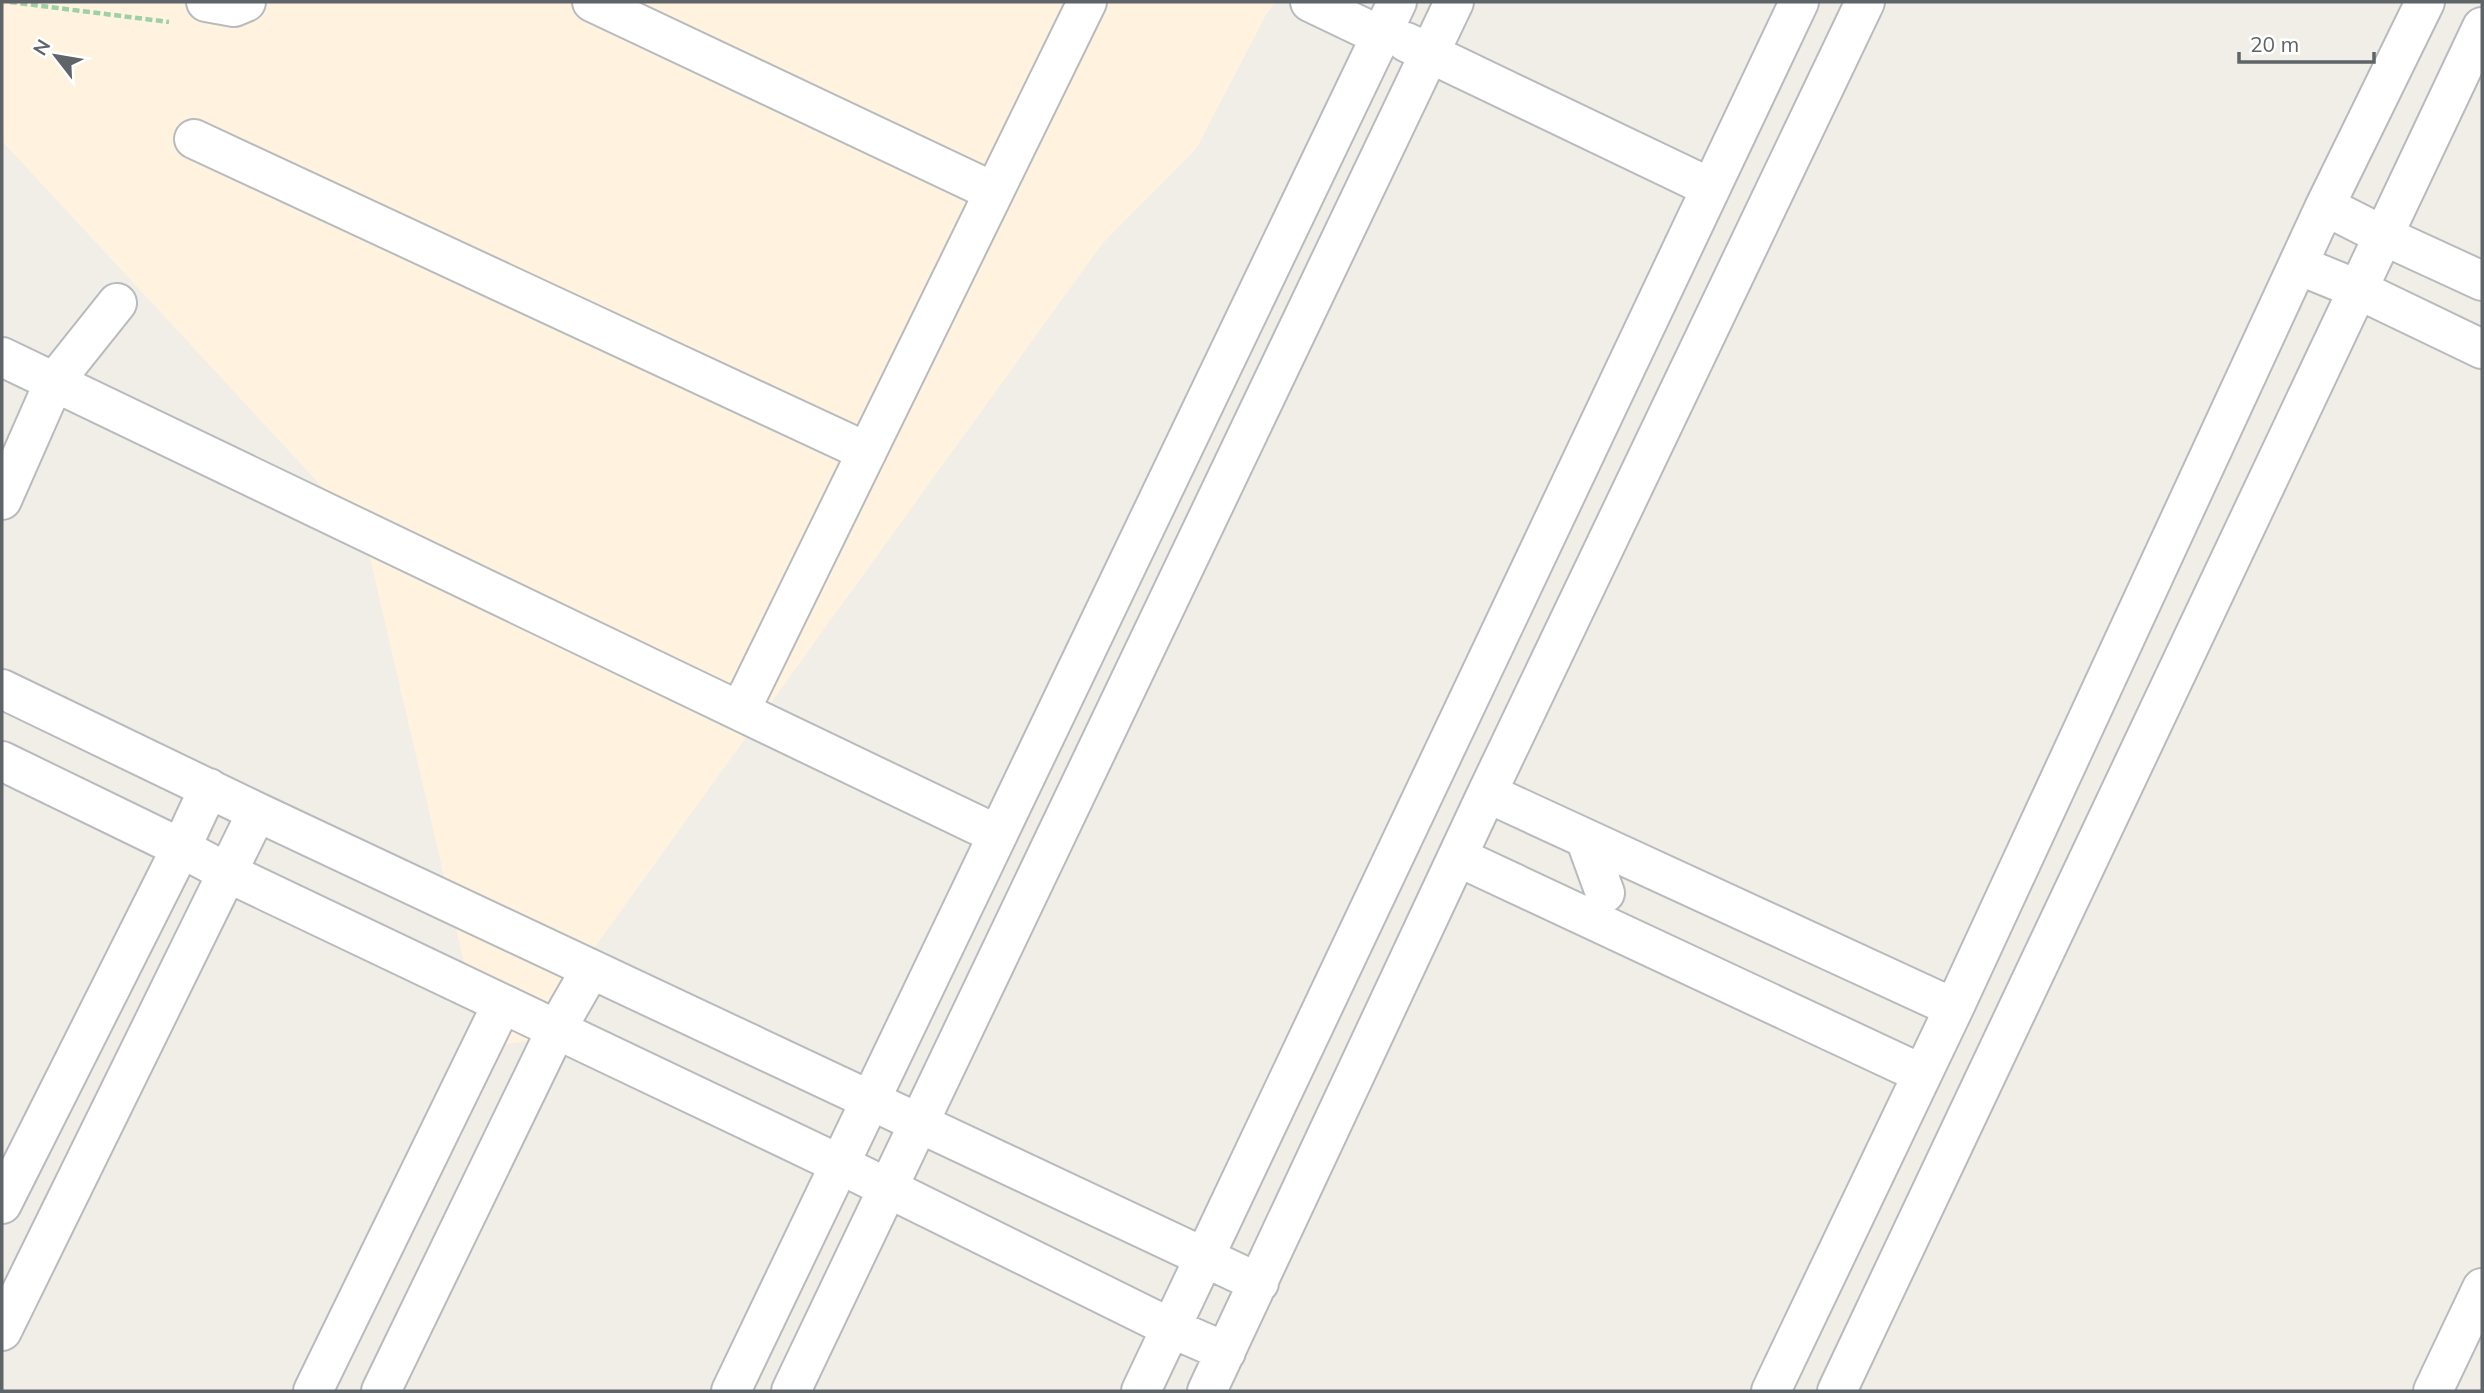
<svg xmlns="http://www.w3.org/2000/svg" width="2484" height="1393" font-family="Mulish,sans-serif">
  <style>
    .commercial { fill: #fff3df }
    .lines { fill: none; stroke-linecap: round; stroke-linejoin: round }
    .street-casing { stroke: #b7bbbe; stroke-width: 42 }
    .path { stroke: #9ed0a6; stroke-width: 4.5; stroke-dasharray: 7 3.5; stroke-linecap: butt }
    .street { stroke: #fff; stroke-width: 38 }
  </style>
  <rect width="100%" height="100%" fill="#f1eee7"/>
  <path class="commercial" d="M2 2H1276L1267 13 1196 149 1102 244 527 1041 484 1048 364 532 2 141Z"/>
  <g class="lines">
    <defs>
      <path id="street" d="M206 2 234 7 246 2
        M592 2 994 192
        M1310 2 1381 36
        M1406 42 1711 188
        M194 139 867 452
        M2325 206 2382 235 2482 281
        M2298 265 2357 289 2482 349
        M2 357 996 834
        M2 500 54 382 117 303
        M2 689 257 812 1259 1283
        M740 711 1087 2
        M2 761 181 848 226 872 839 1164 1171 1328 1226 1352
        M1487 793 1954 1008
        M1585 838 1605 893
        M1458 857 1922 1074
        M2 1204 181 848 209 788
        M2 1331 257 812
        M313 1391 502 1004
        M381 1391 556 1030 591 969
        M731 1391 1397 2
        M791 1391 1454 2
        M1141 1391 1799 2
        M1207 1391 1487 793 1865 2
        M1771 1391 1954 1008 2325 206 2425 2
        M1837 1391 2482 27
        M2433 1391 2482 1288"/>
    </defs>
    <use href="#street" class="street-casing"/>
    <path class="path" d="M10 2 169 22"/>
    <use href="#street" class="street"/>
  </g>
  <rect width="2484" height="1393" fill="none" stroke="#5e6468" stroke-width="7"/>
  <g transform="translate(56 56) rotate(301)" stroke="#ffffff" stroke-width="5" paint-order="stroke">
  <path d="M0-5L12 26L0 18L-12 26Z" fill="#5e6468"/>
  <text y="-10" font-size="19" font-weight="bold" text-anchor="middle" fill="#5e6468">N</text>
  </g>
  <path d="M2239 52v10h135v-10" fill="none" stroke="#5e6468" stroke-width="3.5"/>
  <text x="2250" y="52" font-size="21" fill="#5e6468" stroke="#ffffff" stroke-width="5" paint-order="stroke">20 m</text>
</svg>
